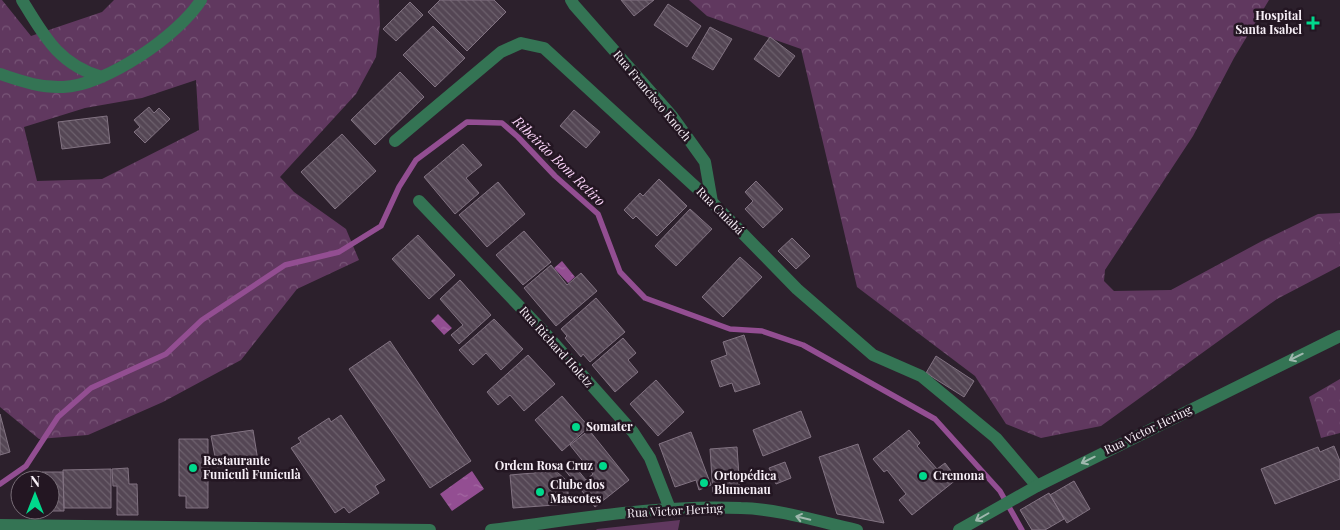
<svg xmlns="http://www.w3.org/2000/svg" width="1340" height="530" font-family="'Playfair Display',serif">
  <style>
    .forest { fill: url(#forest-crowns); fill-rule: evenodd }
    .green { fill: #60385f }
    .water { fill: url(#water-ripples) }
    .lines { fill: none; stroke-linecap: round; stroke-linejoin: round }
    .stream { stroke: #934e92; stroke-width: 5.5 }
    .building { fill: url(#building-back-hatch); stroke: #827382 }
    .minor { stroke: #347454; stroke-width: 12 }
    .tertiary { stroke: #347454; stroke-width: 12 }
    .oneway { stroke: #9fb8ae }
    .poi-dot { fill: #00d98c; stroke: #231622; stroke-width: 2 }
    .labels { text-anchor: middle; stroke-width: 5; stroke-linejoin: round; paint-order: stroke }
    .poi-label { font-size: 12px; font-weight: bold; fill: #f7eff7; stroke: #231622; text-anchor: start }
    .street-label { font-size: 12px; fill: #f7eff7; stroke: #231622 }
    .water-label { font-size: 14px; font-style: italic; fill: #fcd5fa; stroke: #231622 }
  </style>
  <defs>
    <pattern id="forest-crowns" width="20" height="18" patternUnits="userSpaceOnUse" patternTransform="scale(1.25)"><rect width="20" height="18" fill="#60385f"/><path d="M2 6a3 3 0 1 1 6 0M12 15a3 3 0 1 1 6 0" fill="none" stroke="#785577"/></pattern>
    <pattern id="water-ripples" width="26" height="14" patternUnits="userSpaceOnUse" patternTransform="scale(1.25)"><rect width="26" height="14" fill="#934e92"/><path d="M2 4q2-2 4 0t4 0M15 11q2-2 4 0t4 0" fill="none" stroke="#a368a2"/></pattern>
    <pattern id="building-back-hatch" width="6" height="6" patternUnits="userSpaceOnUse" patternTransform="scale(1.25)"><rect width="6" height="6" fill="#544654"/><path d="M-1 5l2 2M0 0l6 6M5-1l2 2" fill="none" stroke="#6d616d"/></pattern>
  </defs>
  <rect width="100%" height="100%" fill="#2c202c"/>
  <path class="forest" d="M0 0H2L31 36 102 12 114 0H379L380 24 376 57 356 94 280 177 294 192 346 229 359 260 297 289 241 360 163 402 88 435 39 439 0 407ZM196 80 199 130 102 179 37 181 24 127 85 108 142 98Z
    M689 0H1269L1234 58 1193 136 1105 270 1104 281 1114 291 1171 290 1262 241 1318 214 1340 213V266L1277 299 1101 426 1041 438 1006 424 975 376 857 287 801 49 707 16Z
    M1340 379V433L1321 438 1309 397Z"/>
  <path class="green" d="M680 520 678 530H596L597 529Z"/>
  <path class="water" d="M562 261 575 277 568 283 554 268Z
    M438 314 452 328 444 335 431 321Z
    M472 471 484 489 452 511 440 494Z"/>
  <g class="lines">
    <path class="stream" d="M0 484 26 466 58 417 91 388 166 354 202 320 285 265 339 252 381 226 399 187 416 160 467 122 502 123 518 137 555 176 598 214 620 272 645 298 730 329 762 331 803 345 935 419 1000 491 1022 530"/>
  </g>
  <path class="building" d="M440 0H494L506 12 467 51 428 12Z
    M621 0H654L634 16Z
    M410 2 423 15 396 41 383 29Z
    M668 4 701 26 687 47 654 25Z
    M433 26 465 58 435 87 403 55Z
    M710 27 732 39 713 70 692 58Z
    M770 37 795 56 779 77 754 59Z
    M400 72 424 97 375 145 351 120Z
    M149 107 154 113 159 108 170 119 145 143 134 132 140 127 134 120Z
    M574 110 600 132 586 148 560 126Z
    M107 116 110 143 62 149 58 122Z
    M342 134 376 171 335 209 301 172Z
    M463 144 482 165 466 178 479 193 455 214 424 177Z
    M659 179 687 206 657 236 636 216 633 219 624 210 640 193 643 196Z
    M756 181 783 209 763 228 745 209 753 201 745 192Z
    M498 182 525 214 487 247 459 215Z
    M690 209 712 229 676 266 655 246Z
    M524 231 551 262 523 285 496 255Z
    M418 235 455 275 429 299 392 259Z
    M792 238 810 256 796 269 778 251Z
    M740 257 762 277 723 317 702 297Z
    M551 265 567 285 581 273 597 291 556 326 524 288Z
    M460 280 491 315 459 344 451 335 463 325 440 299Z
    M596 298 625 332 590 362 583 354 581 357 565 338 567 336 561 329Z
    M494 319 523 349 501 370 486 353 473 365 459 350Z
    M744 335 760 384 735 392 732 383 720 387 711 361 727 355 723 342Z
    M623 338 636 353 628 360 638 372 615 392 592 365Z
    M390 341 471 461 430 488 349 369Z
    M528 355 555 384 524 411 510 395 498 405 487 392Z
    M936 356 974 381 964 397 926 373Z
    M656 380 684 412 658 436 630 404Z
    M562 396 589 427 562 451 535 420Z
    M801 411 811 437 763 456 753 430Z
    M0 414 10 452 0 455Z
    M341 415 385 480 375 486 379 493 349 513 344 507 335 513 291 448 301 442 298 438 329 418 331 422Z
    M253 430 258 461 217 467 211 436Z
    M589 430 629 480 595 507 564 469 572 463 586 480 593 474 570 445Z
    M909 430 920 443 917 446 937 469 945 463 957 479 912 515 899 500 906 494 887 470 884 472 873 459Z
    M691 432 711 485 699 490 696 480 675 487 659 444Z
    M179 439H208V508H186V496H179Z
    M858 444 884 523 837 514 819 457Z
    M1334 446 1340 461V479L1275 504 1261 469 1318 447 1320 452Z
    M737 447 740 491 713 493 710 449Z
    M785 462 791 478 776 484 769 468Z
    M128 468 129 484H137L138 515H117V486H113L112 469Z
    M111 469V508H64L63 470Z
    M556 471 567 481 569 504 513 508 510 475Z
    M42 472H63L64 511H21V510H50V480H42Z
    M1074 481 1090 509 1067 523 1050 495Z
    M1049 493 1064 519 1045 530H1032L1020 510Z"/>
  <g class="lines">
    <path class="minor" d="M22 0C44 36 59 65 102 77
      M571 0 574 5 672 116 705 162 712 202
      M0 74C21 81 40 88 63 87 105 86 179 35 201 0
      M395 141 501 52 521 43 544 48 712 202 797 289 873 355 921 376 996 438 1037 486
      M419 201 545 333 633 432 650 458 670 509"/>
    <path class="tertiary" d="M0 525 430 530
      M491 530C573 520 658 504 741 508 780 509 820 522 857 530
      M959 530 1037 486 1340 336"/>
  </g>
  <defs><path id="oneway-shaft" d="M-6 0H5M1.5-3L5.5 0L1.5 3" fill="none" stroke-width="1.6" stroke-linecap="round" stroke-linejoin="round" transform="scale(1.25)"/></defs>
  <g class="oneway">
    <use href="#oneway-shaft" transform="translate(1296 357) rotate(154)"/>
    <use href="#oneway-shaft" transform="translate(1088 460) rotate(154)"/>
    <use href="#oneway-shaft" transform="translate(982 517) rotate(150)"/>
    <use href="#oneway-shaft" transform="translate(803 518) rotate(-167)"/>
  </g>
  <g class="poi-dot">
    <path d="M1310.5 15.5h5v5h5v5h-5v5h-5v-5h-5v-5h5z"/>
    <circle cx="576" cy="427" r="5"/>
    <circle cx="603" cy="466" r="5"/>
    <circle cx="193" cy="468" r="5"/>
    <circle cx="923" cy="476" r="5"/>
    <circle cx="704" cy="483" r="5"/>
    <circle cx="540" cy="492" r="5"/>
  </g>
  <g class="labels">
    <g class="poi-label">
      <text x="1302" y="20" text-anchor="end">Hospital<tspan x="1302" dy="14">Santa Isabel</tspan></text>
      <text x="586" y="431">Somater</text>
      <text x="203" y="465">Restaurante<tspan x="203" dy="14">Funiculì Funiculà</tspan></text>
      <text x="593" y="470" text-anchor="end">Ordem Rosa Cruz</text>
      <text x="714" y="480">Ortopédica<tspan x="714" dy="14">Blumenau</tspan></text>
      <text x="933" y="480">Cremona</text>
      <text x="550" y="489">Clube dos<tspan x="550" dy="14">Mascotes</tspan></text>
    </g>
    <g class="street-label">
      <text transform="translate(652 96) rotate(50)" y="4">Rua Francisco Knoch</text>
      <text transform="translate(720 211) rotate(45)" y="4">Rua Cuiabá</text>
      <text transform="translate(556 347) rotate(48)" y="4">Rua Richard Holetz</text>
      <text transform="translate(1148 430) rotate(-26)" y="4">Rua Victor Hering</text>
      <text transform="translate(675 511) rotate(-3)" y="4">Rua Victor Hering</text>
    </g>
    <g class="water-label">
      <text transform="translate(559 161) rotate(44)" y="5">Ribeirão Bom Retiro</text>
    </g>
  </g>
  <g transform="translate(35 495)"><circle r="24" fill="#231622" stroke="#786d77"/>
  <path d="M0-4L9 19L0 12L-9 19Z" fill="#00d98c"/>
  <text y="-8" font-size="14" font-weight="bold" text-anchor="middle" fill="#f7eff7">N</text>
  </g>
</svg>
